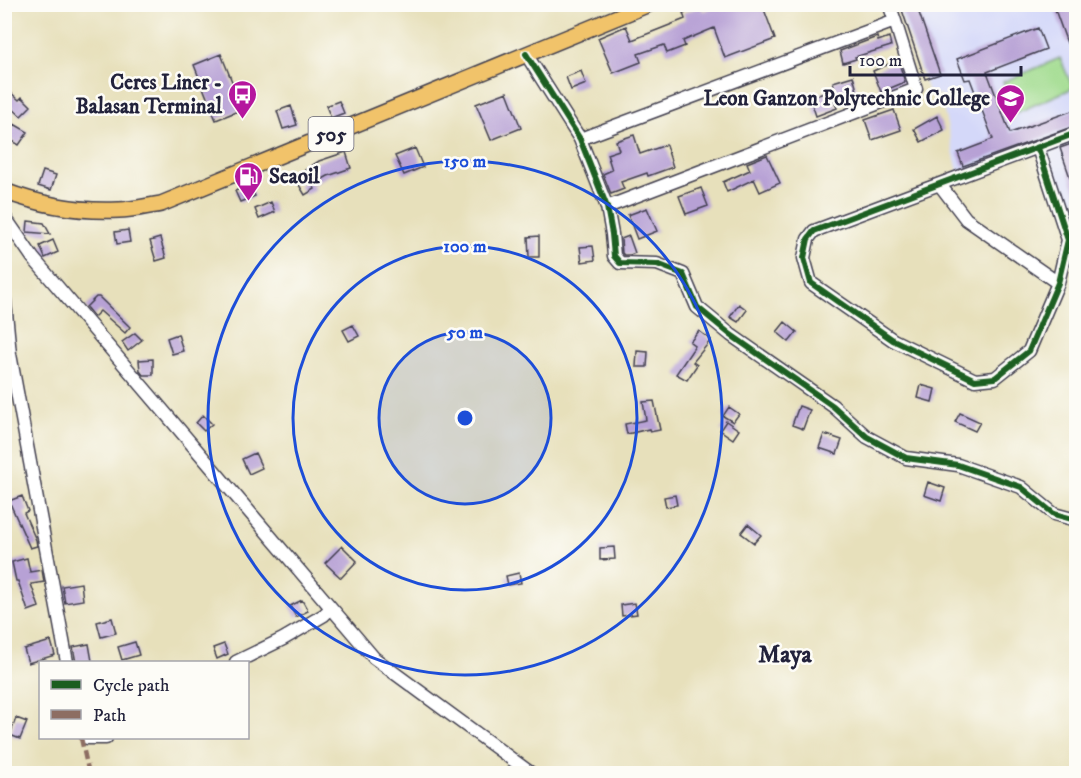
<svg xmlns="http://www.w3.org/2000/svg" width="1081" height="778" font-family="'IM FELL DW Pica',serif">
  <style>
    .built { fill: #d4d8f9 }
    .green { fill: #a1dc8f; stroke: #627f65; stroke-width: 1.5 }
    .building { fill: #b7a1d5 }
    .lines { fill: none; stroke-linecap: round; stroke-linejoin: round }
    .minor-casing { stroke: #403e4e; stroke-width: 15 }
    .major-casing { stroke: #403e4e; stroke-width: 18 }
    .minor { stroke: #fff; stroke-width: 12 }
    .major { stroke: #f1c36a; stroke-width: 15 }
    .quiet { stroke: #8d6e63; stroke-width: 4.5; stroke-dasharray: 9 4.5; stroke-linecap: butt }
    .cycleway-casing { stroke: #fdfcf7; stroke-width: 10 }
    .cycleway { stroke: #1b5e20; stroke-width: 6 }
    .ring { fill: none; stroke: #1d4ed8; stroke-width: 3 }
    .labels { text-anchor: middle; stroke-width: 5; stroke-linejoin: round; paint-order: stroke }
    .shield { fill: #fdfcf7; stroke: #646373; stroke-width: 1.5 }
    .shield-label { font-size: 20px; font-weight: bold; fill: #22223b }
    .poi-label { font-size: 21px; font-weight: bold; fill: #22223b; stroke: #fdfcf7; text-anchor: end }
    .quarter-label { font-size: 24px; font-weight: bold; fill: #22223b; stroke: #fdfcf7 }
    .centre { fill: #1d4ed8; stroke: #fdfcf7; stroke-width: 3 }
    .ring-label { font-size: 18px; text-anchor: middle; font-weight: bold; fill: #1d4ed8; stroke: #fdfcf7; stroke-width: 5; stroke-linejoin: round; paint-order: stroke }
  </style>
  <rect width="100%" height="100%" fill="#fdfcf7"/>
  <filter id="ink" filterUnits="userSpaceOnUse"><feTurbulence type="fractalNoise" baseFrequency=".0167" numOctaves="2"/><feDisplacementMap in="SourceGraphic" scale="12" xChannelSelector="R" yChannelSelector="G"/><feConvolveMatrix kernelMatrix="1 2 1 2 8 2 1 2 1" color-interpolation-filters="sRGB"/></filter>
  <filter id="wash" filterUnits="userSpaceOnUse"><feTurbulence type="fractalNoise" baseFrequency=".008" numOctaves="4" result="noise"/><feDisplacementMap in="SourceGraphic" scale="24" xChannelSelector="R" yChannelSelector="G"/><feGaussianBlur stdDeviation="1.35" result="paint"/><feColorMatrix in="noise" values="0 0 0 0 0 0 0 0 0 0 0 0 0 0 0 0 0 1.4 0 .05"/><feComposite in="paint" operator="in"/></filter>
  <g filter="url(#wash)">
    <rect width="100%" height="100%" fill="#e7e0bb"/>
    <path class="built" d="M897 5H1076V230L1069 207 1043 149 958 172 940 94 930 97Z"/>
    <path class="green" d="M1060 58 1073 88 1016 113 1003 82Z"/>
    <g id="blocks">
      <path class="building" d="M720 4H762L775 39 725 58 714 28 683 41 685 46 667 53 664 45 638 54 641 62 613 73 598 38 626 26 632 40 685 19 683 13 701 6 703 11Z
        M900 4H916L940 74 925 79Z
        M1053 4H1077V39L1067 43Z
        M1038 28 1046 49 987 72 1010 133 1077 109V125L963 166 958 153 987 142V141L993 139 970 79 965 80 957 59Z
        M877 37 878 41 889 37 891 46 855 57 856 59 843 63 840 51Z
        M221 54 243 109 216 120 194 65Z
        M898 60 905 82 881 92 873 71Z
        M581 71 586 84 571 90 566 77Z
        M853 76 858 94 834 101 837 108 816 116 810 98 835 89 833 82Z
        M9 91 19 100 22 97 31 106 21 116 4 101V96Z
        M507 92 521 128 491 140 476 104Z
        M339 101 344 113 331 118 326 106Z
        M291 106 297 125 283 129 277 111Z
        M894 110 901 130 872 140 865 120Z
        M937 116 944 130 921 142 914 129Z
        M14 124 28 132 19 145 6 137Z
        M634 135 640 154 666 145 673 167 648 176 647 173 621 182 624 189 611 194 603 174 612 170 607 154 619 150 616 141Z
        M1077 142V191L1075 192 1060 148Z
        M415 148 423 167 404 175 395 156Z
        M346 152 351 168 328 176 314 184 305 170 319 161Z
        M767 155 780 183 760 192 754 179 727 192 723 182 750 170 747 163Z
        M43 171 56 175 51 190 38 186Z
        M309 179 315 189 305 195 299 185Z
        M250 185 255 196 240 202 235 191Z
        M701 188 708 206 686 214 679 196Z
        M271 202 275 212 259 219 255 209Z
        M647 208 657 231 637 239 628 215Z
        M28 221 44 223 50 234 27 232Z
        M128 230 130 242 117 244 115 232Z
        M539 236V257H529L528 237Z
        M629 236 635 253 630 255H624L622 253 621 239Z
        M160 238 166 258 156 261 150 241Z
        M53 240 58 252 45 258 40 246Z
        M593 246 595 260 582 262 580 247Z
        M96 297H99L130 327 125 333 100 311 94 317 86 307Z
        M739 304 747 310 738 322 730 317Z
        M785 322 797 332 789 342 777 332Z
        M353 325 359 336 349 341 343 330Z
        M699 331 711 340 693 362 697 365 687 380 676 374 695 346 690 342Z
        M135 333 142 340 128 351 122 342Z
        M178 334 183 351 172 354 167 338Z
        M637 351 648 352 647 367H636Z
        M153 359V375H143L140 371 139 360Z
        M921 385 935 389 932 402 918 398Z
        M654 401 660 430 650 432 649 429 627 434 625 424 646 420 643 402Z
        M799 406 810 410 803 429 792 425Z
        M729 407 739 414 733 422 723 416Z
        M960 413 980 422 975 431 955 422Z
        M203 415 212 424 204 431 196 423Z
        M726 421 739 430 733 439 720 430Z
        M824 434 842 440 837 454 819 448Z
        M255 453 262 468 249 474 242 459Z
        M928 482 945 488 941 501 924 495Z
        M675 495 677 505 666 507 664 497Z
        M22 496 28 511 24 513 36 540 37 546 30 548 9 501Z
        M748 524 761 535 754 543 741 533Z
        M342 546 357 561 341 578 325 563Z
        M614 547 615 559 600 560V548Z
        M27 558 30 572 42 570 44 582 31 584 39 607 28 611 18 581H16L12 562Z
        M519 573 521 583 508 585 506 576Z
        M81 583 83 600 65 603 62 586Z
        M302 600 308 611 296 617 290 606Z
        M635 603 637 614 622 616 621 605Z
        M112 618 116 633 101 637 97 622Z
        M51 641 55 655 28 663 24 649Z
        M135 642 139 655 122 660 118 647Z
        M89 644 92 661 76 663 73 647Z
        M224 644 228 654 217 659 213 648Z
        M16 718 27 722 20 739 10 735Z"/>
    </g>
  </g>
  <g filter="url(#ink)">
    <use href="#blocks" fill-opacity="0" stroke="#403e4e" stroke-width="1.5"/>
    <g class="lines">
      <defs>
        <path id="minor" d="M526 54 580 139 607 207 612 234 614 256 620 263 657 264 683 274 697 307 731 335 833 406 867 437 906 458 958 465 1021 487 1054 514 1076 520
          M580 139 895 21 889 4
          M1038 148 1068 240 1058 283 1029 351 995 378 975 380 893 340 811 283 804 258 808 239 814 231 1076 133
          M940 185 966 219 1058 283
          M607 207 916 89 895 21
          M4 216 33 258 374 658 532 774
          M4 292 10 354 67 662
          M236 662 283 639 324 615 331 608
          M87 738H106"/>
        <path id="major" d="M4 191C41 205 80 212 119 210 133 210 147 206 161 204L649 4"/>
      </defs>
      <use href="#minor" class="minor-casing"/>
      <use href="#major" class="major-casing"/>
      <use href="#minor" class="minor"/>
      <use href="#major" class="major"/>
      <path class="quiet" d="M81 738 89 774"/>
      <defs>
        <path id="cycleway" d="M526 54 580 139 607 207 612 234 614 256 620 263 657 264 683 274 697 307 731 335 833 406 867 437 906 458 958 465 1021 487 1054 514 1076 520
          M1038 148 1068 240 1058 283 1029 351 995 378 975 380 893 340 811 283 804 258 808 239 814 231 1076 133"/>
      </defs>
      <use href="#cycleway" class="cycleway-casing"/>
      <use href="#cycleway" class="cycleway"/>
    </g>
  </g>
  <circle cx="465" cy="418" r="86" fill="#1d4ed8" fill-opacity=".12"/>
  <g class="ring">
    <circle cx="465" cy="418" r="86"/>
    <circle cx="465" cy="418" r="172"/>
    <circle cx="465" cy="418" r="257"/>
  </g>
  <defs>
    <symbol id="bus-pin" viewBox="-11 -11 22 30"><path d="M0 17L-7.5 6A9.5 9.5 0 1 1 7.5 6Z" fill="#b5179e" stroke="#fdfcf7"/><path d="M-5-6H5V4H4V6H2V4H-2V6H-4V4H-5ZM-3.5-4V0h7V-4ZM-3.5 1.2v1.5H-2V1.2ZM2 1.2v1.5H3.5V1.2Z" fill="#fff"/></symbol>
    <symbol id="university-pin" viewBox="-11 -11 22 30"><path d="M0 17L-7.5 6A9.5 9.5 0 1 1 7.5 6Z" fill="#b5179e" stroke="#fdfcf7"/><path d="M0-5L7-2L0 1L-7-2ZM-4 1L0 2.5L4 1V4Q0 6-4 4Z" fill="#fff"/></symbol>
    <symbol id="fuel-pin" viewBox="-11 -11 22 30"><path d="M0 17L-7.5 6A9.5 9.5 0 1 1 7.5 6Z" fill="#b5179e" stroke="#fdfcf7"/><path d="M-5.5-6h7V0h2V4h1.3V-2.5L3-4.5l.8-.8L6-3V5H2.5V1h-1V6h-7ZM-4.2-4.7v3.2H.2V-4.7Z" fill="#fff"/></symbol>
  </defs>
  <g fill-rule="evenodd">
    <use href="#bus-pin" x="226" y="78" width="33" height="45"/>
    <use href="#university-pin" x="994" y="82" width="33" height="45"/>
    <use href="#fuel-pin" x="232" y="160" width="33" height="45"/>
  </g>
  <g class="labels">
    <rect class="shield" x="308.5" y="117" width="45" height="34" rx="4.5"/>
    <g class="shield-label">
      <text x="331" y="141">505</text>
    </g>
    <g class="poi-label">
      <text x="222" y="89">Ceres Liner -<tspan x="222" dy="24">Balasan Terminal</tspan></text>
      <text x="990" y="105">Leon Ganzon Polytechnic College</text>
      <text x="269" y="183" text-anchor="start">Seaoil</text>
    </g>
    <g class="quarter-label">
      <text x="785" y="662">Maya</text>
    </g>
  </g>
  <circle cx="465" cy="418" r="9" class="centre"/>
  <g class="ring-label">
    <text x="465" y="167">150 m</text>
    <text x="465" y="252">100 m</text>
    <text x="465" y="338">50 m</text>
  </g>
  <rect width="1081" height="778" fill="none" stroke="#fdfcf7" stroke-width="24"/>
  <rect x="39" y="661" width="210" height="78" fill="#fdfcf7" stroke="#a5a5ac" stroke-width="1.5"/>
  <rect x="51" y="680" width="30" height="9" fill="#1b5e20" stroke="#a5a5ac" stroke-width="1.5"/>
  <text x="93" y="691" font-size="18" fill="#22223b">Cycle path</text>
  <rect x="51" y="710" width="30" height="9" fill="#8d6e63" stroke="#a5a5ac" stroke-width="1.5"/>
  <text x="93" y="721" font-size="18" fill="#22223b">Path</text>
  <path d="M850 66v9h171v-9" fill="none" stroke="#22223b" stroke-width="3"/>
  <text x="859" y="66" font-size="18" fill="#22223b" stroke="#fdfcf7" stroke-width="4.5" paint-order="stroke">100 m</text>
</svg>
